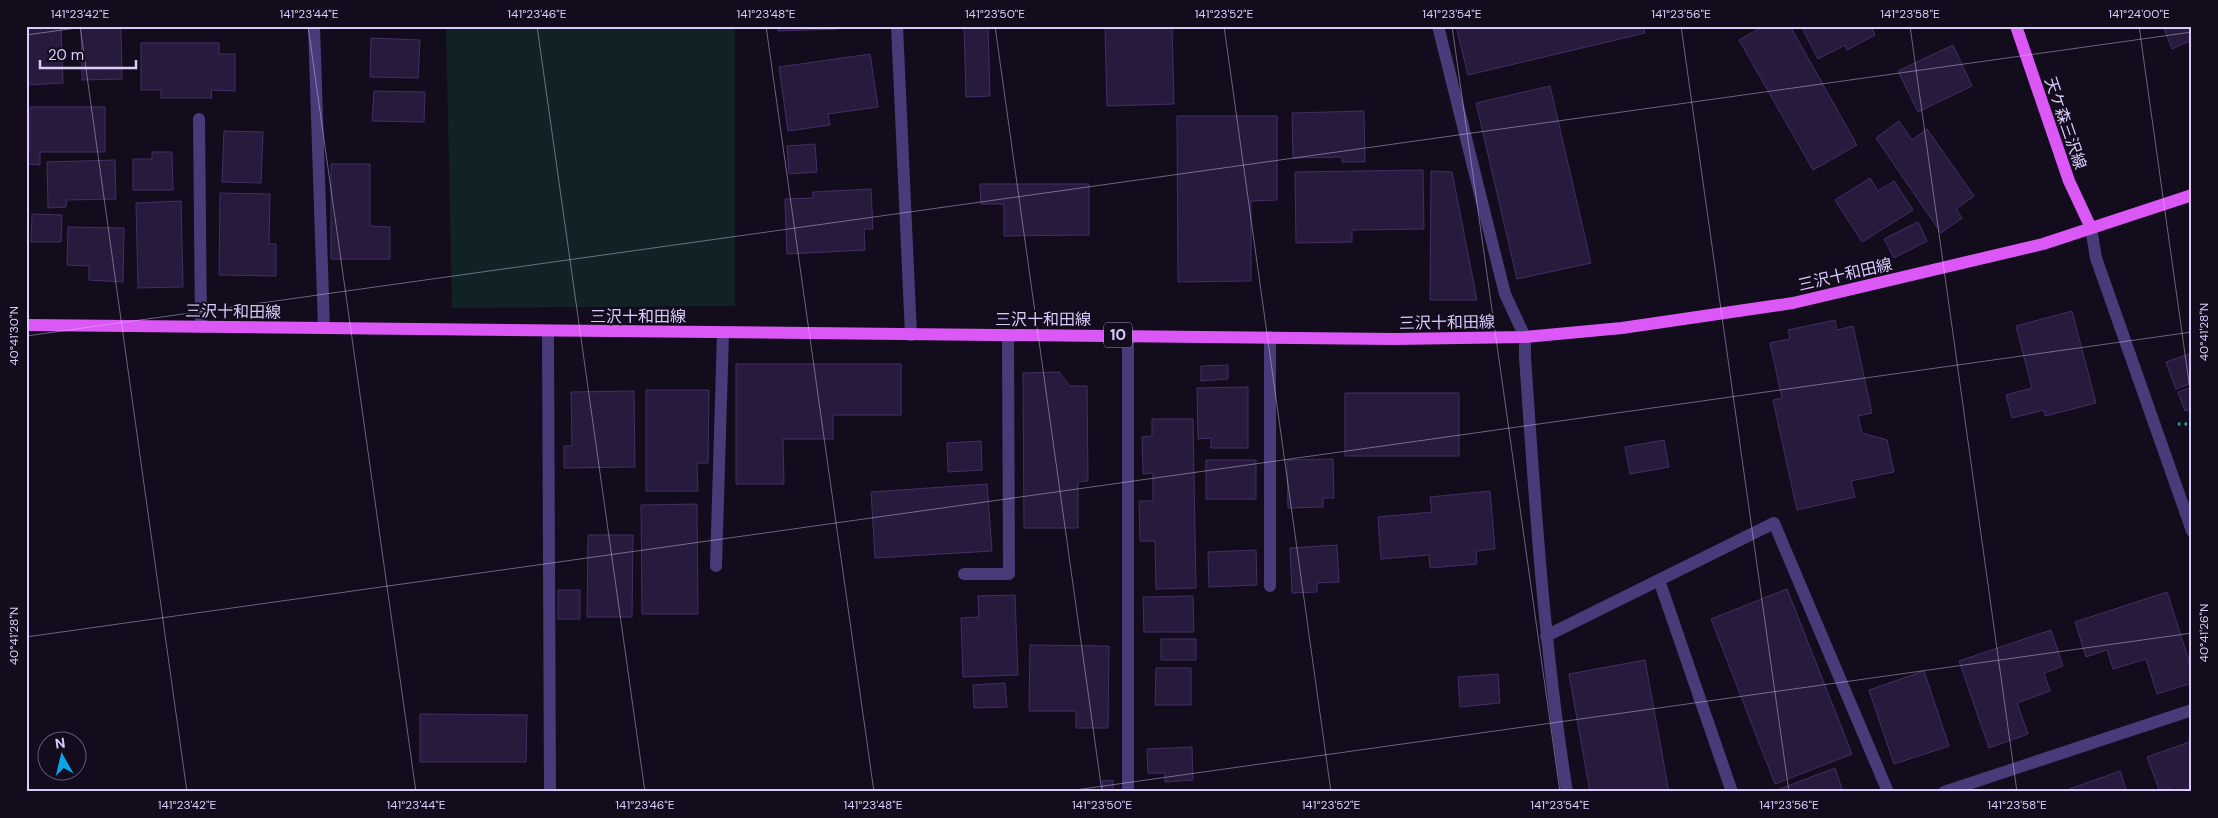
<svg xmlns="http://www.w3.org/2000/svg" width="2218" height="818" font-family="'DM Sans','Noto Sans JP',sans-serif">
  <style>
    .green { fill: #102226 }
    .building { fill: #281a3c; stroke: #442d67 }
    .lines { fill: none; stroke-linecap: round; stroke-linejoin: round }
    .path { stroke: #3397a8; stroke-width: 3; stroke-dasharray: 2.5 4; stroke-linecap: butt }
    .minor { stroke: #493a79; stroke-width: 12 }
    .major { stroke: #dc58f6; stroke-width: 12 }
    .ticks { fill: none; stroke: #dbcbfc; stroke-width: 1; stroke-opacity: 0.45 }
    .labels { text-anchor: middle; stroke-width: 4; stroke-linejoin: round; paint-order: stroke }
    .shield { fill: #130c1c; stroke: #9f92b9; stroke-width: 1 }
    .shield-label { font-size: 15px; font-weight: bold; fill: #dbcbfc }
    .street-label { font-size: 16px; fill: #dbcbfc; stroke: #130c1c }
    .neatline { fill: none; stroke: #dbcbfc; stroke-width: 2 }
    .ticks-label { font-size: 12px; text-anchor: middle; fill: #dbcbfc }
  </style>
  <rect width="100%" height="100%" fill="#130c1c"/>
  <path class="green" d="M446 26H735V306L452 308Z"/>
  <path class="building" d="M81 26H121L122 79 82 80Z
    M778 26H838V29L778 31Z
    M964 26H988L990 96 966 97Z
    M1105 26H1172L1174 104 1107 106Z
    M1456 26H1643L1645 33 1468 75Z
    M1764 26H1790L1857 145 1813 170 1739 40Z
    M1801 26H1871L1875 35 1847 50 1845 45 1818 59Z
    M2163 26H2192V40L2172 49Z
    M61 27 63 83 26 85V28Z
    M371 38 420 40 418 78 370 77Z
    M141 43H219V54H235V91L211 90 212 98H161V90H141Z
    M1953 45 1972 86 1918 112 1898 71Z
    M870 54 878 107 828 114 830 125 788 131 779 67Z
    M1550 86 1591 263 1517 279 1476 103Z
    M374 91 425 92 424 122 372 121Z
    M30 107H105V152H40V165L26 164V151H30Z
    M1364 111 1365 162H1342V157L1293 158 1292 113Z
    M1177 116H1277V200L1251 201V281L1178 282Z
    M1899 121 1912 140 1927 129 1974 196 1956 209 1962 218 1941 233 1876 138Z
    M224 131 263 132 261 183 222 182Z
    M815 144 817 172 789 174 787 146Z
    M152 152H172L173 190H133V159H152Z
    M115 160 116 199 67 200 66 207 48 208 47 162Z
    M331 164H370V226L390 227V259H331Z
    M1423 170 1424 229 1352 230V242L1296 243 1295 172Z
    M1431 171 1452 172 1477 300H1430Z
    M1870 178 1878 191 1894 181 1913 210 1862 242 1835 200Z
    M980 184H1089V235L1004 236V204H981Z
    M871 189 873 229H864L865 250 787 254 785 199 813 198V192Z
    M220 193 270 194 269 244H276V276L219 275Z
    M181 201 183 287 138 288 136 203Z
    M32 214 62 215 61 242H31Z
    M1918 222 1927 241 1894 258 1884 239Z
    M68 227 124 228 123 282 89 280V266L67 265Z
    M2072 311 2096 403 2045 416 2044 410 2012 418 2006 395 2032 388 2016 326Z
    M1835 320 1837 330 1853 326 1872 413 1858 416 1862 433 1887 440 1894 472 1851 481 1855 497 1797 510 1773 400 1782 398 1770 343 1790 339 1788 330Z
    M2192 353V383L2176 389 2166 362Z
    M736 364H901V415H833V439H783L784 484H736Z
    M1228 365V379L1201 381V366Z
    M1059 372 1070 386H1087L1088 481 1078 482V528H1024L1023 373Z
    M1248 387V448H1211V438L1198 439 1197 388Z
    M2192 387V409L2185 411 2178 392Z
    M646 390H709L708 463H697L698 491H646Z
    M634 391 635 467 564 468V446H572L571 392Z
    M1345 393H1459V456H1345Z
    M1152 419H1193L1196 588 1156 589 1155 541H1140L1139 501H1153V473L1143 474 1142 437 1152 436Z
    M1664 440 1669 467 1630 474 1625 447Z
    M981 441 982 470 948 472 947 443Z
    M1333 459 1334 498H1323V507L1288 508 1287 460Z
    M1206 460H1256V499H1206Z
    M987 484 992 551 875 558 871 492Z
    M1490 491 1495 549 1476 551 1477 564 1430 568 1429 555 1381 559 1378 517 1432 512 1430 497Z
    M697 504 698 614H642L641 505Z
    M588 535H633L632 617H587Z
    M1337 545 1339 582 1317 583V592L1292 593 1290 548Z
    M1256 550 1257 585 1209 587 1208 552Z
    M1787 589 1852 754 1775 784 1711 619Z
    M558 590H580V619H558Z
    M2167 592 2192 670V683L2157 694 2146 659 2113 669 2107 650 2086 657 2075 622Z
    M1015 595 1018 675 963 677 961 618 979 617 978 596Z
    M1193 596 1194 632H1144L1143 597Z
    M2051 630 2063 666 2044 673 2050 691 2017 703 2028 734 1989 748 1959 661Z
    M1161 639H1196V660H1161Z
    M1030 645 1109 646 1108 728H1076V711H1029Z
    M1645 660 1669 792H1590L1569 674Z
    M1156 668H1191V705H1155Z
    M1924 671 1949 746 1894 764 1869 690Z
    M1498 674 1500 703 1460 707 1458 677Z
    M1005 683 1007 707 974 708 973 685Z
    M420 714 527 715 526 762H420Z
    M2192 741V792H2170L2169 788 2160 792 2147 757Z
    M1192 747 1193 780 1165 782V773H1148L1147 749Z
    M1835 768 1843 792H1778L1777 790Z
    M2120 771 2127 792H2061Z
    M1113 780V792H1060L1103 791 1102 781Z"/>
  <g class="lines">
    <path class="path" d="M2178 424H2192"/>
    <path class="minor" d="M314 26 324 328
      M897 26 911 335
      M1438 26 1505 294 1525 337V357C1535 503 1544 648 1567 792
      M199 119 201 327
      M2091 228 2096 258 2192 531
      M548 332 550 792
      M1270 337V586
      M716 566 723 333
      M964 574H1009L1008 335
      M1659 580 1732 792
      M1546 636 1774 523 1888 792
      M1128 792V335
      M1944 792 2192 710"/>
    <path class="major" d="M2016 26 2069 181 2091 228
      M26 325 1395 339 1525 337 1622 328 1793 303 2043 244 2192 195"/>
  </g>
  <path class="ticks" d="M80 26 187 792M308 26 416 792M537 26 645 792M766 26 874 792M995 26 1102 792M1224 26 1331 792M1452 26 1560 792M1681 26 1789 792M1910 26 2017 792M2139 26 2192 404M26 35 91 26M26 336 2192 32M26 637 2192 332M1061 792 2192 633"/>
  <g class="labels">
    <rect class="shield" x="1104" y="322.5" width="28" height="25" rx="4"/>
    <g class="shield-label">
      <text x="1118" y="340">10</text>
    </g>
    <g class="street-label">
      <text transform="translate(2066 123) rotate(71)" y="6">天ケ森三沢線</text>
      <text transform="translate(1845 274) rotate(-13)" y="6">三沢十和田線</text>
      <text transform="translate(233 311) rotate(1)" y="6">三沢十和田線</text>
      <text x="638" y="322">三沢十和田線</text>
      <text x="1043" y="325">三沢十和田線</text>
      <text transform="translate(1447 322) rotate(-1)" y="6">三沢十和田線</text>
    </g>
  </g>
  <rect width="2218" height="818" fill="none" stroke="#130c1c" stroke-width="55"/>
  <g transform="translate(62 756) rotate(352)"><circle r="24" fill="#130c1c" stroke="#635876"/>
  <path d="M0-4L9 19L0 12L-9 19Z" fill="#0ca4e7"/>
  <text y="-8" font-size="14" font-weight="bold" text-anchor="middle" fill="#dbcbfc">N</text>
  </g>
  <path d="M40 60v8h96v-8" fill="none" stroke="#dbcbfc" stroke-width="2.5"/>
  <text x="48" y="60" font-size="15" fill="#dbcbfc" stroke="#130c1c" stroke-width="4" paint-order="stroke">20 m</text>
  <rect x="28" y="28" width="2162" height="762" class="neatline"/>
  <g class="ticks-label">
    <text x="80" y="18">141°23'42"E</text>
    <text x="309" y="18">141°23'44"E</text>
    <text x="537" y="18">141°23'46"E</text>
    <text x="766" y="18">141°23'48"E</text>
    <text x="995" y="18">141°23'50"E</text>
    <text x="1224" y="18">141°23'52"E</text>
    <text x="1452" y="18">141°23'54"E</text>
    <text x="1681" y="18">141°23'56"E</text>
    <text x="1910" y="18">141°23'58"E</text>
    <text x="2139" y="18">141°24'00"E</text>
    <text transform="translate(2204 332) rotate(-90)" y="4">40°41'28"N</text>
    <text transform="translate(14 336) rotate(-90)" y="4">40°41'30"N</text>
    <text transform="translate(2204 633) rotate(-90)" y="4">40°41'26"N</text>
    <text transform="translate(14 636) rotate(-90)" y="4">40°41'28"N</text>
    <text x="187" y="809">141°23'42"E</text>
    <text x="416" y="809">141°23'44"E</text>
    <text x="645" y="809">141°23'46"E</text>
    <text x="873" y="809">141°23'48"E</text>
    <text x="1102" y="809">141°23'50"E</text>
    <text x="1331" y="809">141°23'52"E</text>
    <text x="1560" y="809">141°23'54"E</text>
    <text x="1789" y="809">141°23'56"E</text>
    <text x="2017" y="809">141°23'58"E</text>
  </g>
</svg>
